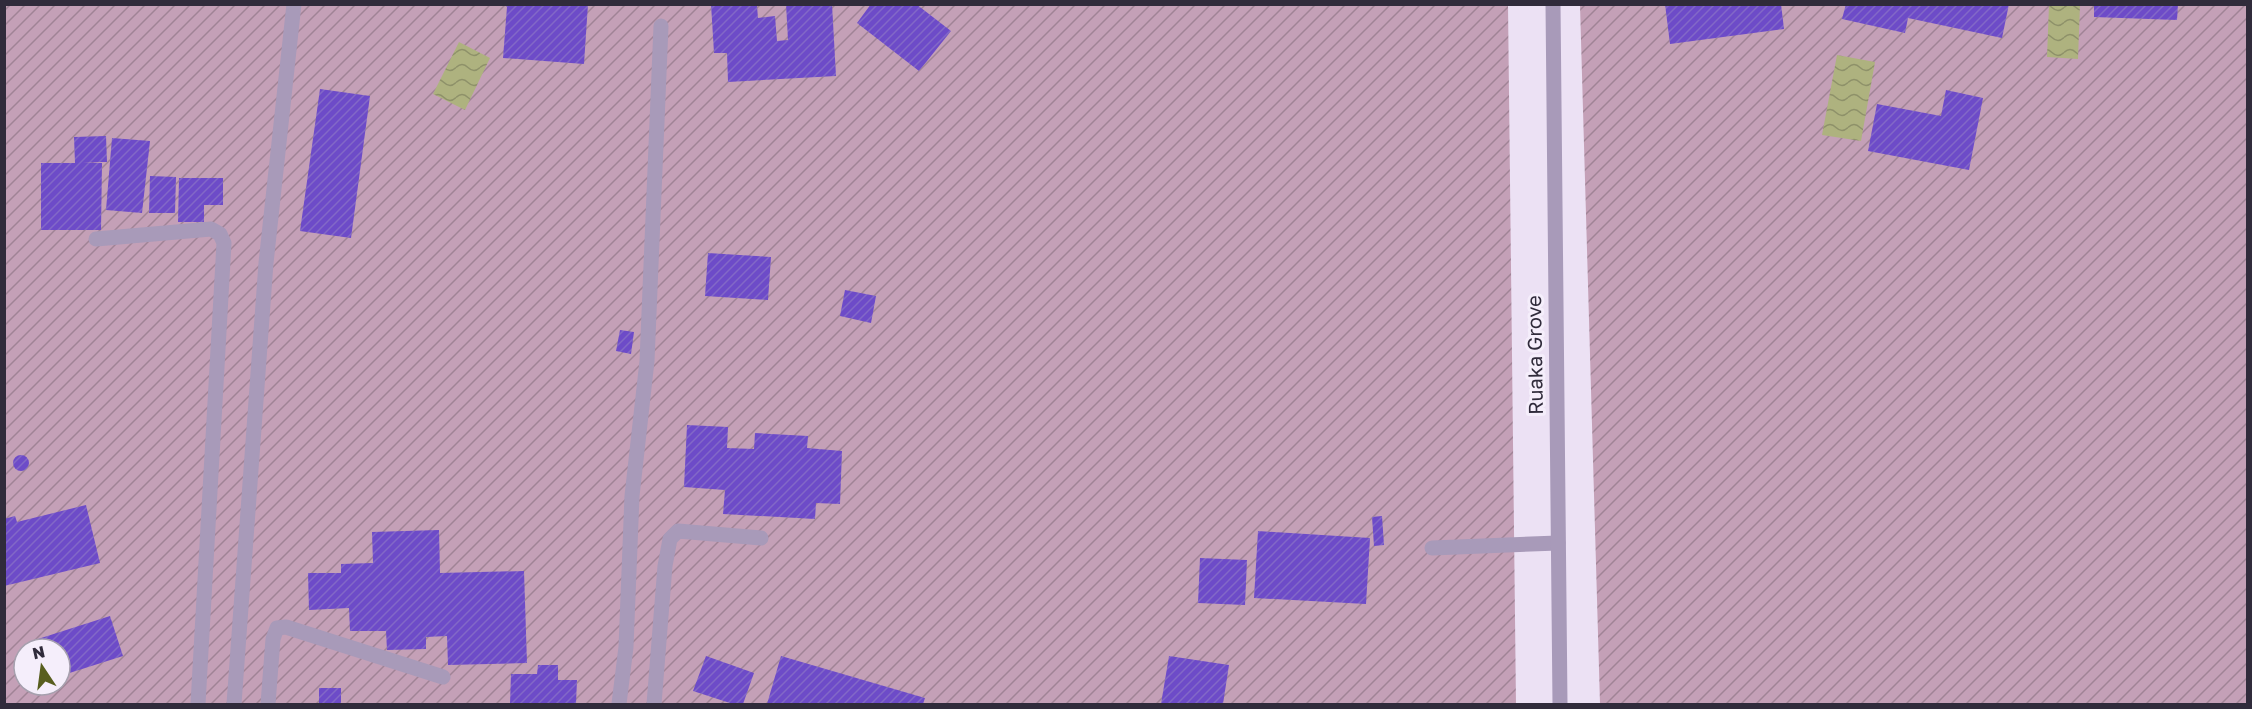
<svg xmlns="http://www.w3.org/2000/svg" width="2252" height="709" font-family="'Golos Text',sans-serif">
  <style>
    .garden { fill: url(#garden-furrows); fill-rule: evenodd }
    .water { fill: url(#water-waves) }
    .building { fill: url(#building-hatch) }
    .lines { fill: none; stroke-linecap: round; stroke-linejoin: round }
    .service { stroke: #a89ab9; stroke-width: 15 }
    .minor { stroke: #a89ab9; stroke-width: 15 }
    .labels { text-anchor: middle; stroke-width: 6; stroke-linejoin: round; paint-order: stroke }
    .street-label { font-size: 20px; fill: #302b3b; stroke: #f5eefb }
  </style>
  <defs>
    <pattern id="garden-furrows" width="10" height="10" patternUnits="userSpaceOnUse" patternTransform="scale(1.5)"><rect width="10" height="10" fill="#c4a0b7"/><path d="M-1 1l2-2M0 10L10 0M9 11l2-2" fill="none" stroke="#a08396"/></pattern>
    <pattern id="water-waves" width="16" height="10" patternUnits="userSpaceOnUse" patternTransform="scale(1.5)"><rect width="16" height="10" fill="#aeb27f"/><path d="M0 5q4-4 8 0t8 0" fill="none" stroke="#8e9169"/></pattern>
    <pattern id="building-hatch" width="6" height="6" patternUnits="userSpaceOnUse" patternTransform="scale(1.5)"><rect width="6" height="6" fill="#6d4bc8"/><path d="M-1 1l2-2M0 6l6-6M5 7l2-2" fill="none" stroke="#8268c7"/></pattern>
  </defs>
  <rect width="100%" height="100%" fill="#ece1f4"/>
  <path class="garden" d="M4 5H1508L1516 704H5ZM24 649H60V685H24Z
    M1580 5H2247V704H1600Z"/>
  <path class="water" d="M2049 5H2080L2078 59 2047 57Z
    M459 42 490 58 465 110 433 94Z
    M1837 55 1875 62 1861 141 1822 135Z"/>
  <path class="building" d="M503 4H588L584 64 503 58 507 7Z
    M711 4 757 6 758 18 775 16 777 41 788 40 786 4H832L836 76 728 82 727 53H714Z
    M871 4H916L951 31 919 71 857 23Z
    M1665 4H1781L1784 29 1670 44Z
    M1846 4H2009L2002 38 1908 18 1905 33 1842 19Z
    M2094 4H2178L2177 20 2094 17Z
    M320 89 370 96 351 238 300 231Z
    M1946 90 1983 98 1969 170 1868 151 1877 104 1941 116Z
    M106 136 107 162H83L102 163 101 230H41V163H75L74 137Z
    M112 138 150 141 142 213 106 210Z
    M150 176 176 177 175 213H149Z
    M179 178H223V205H204V222H178Z
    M708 253 771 257 768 300 705 296Z
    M845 290 876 296 871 323 840 316Z
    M620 330 634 332 631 354 616 351Z
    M687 425 728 427 727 448 754 449 755 433 808 436 807 448 842 451 840 504 816 503 815 519 723 514 725 490 684 487Z
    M13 463a8 8 0 1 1 16 0a8 8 0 1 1-16 0Z
    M86 505 100 563 4 586V519L15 516 17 522Z
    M1382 516 1384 545 1374 546 1372 517Z
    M439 530 440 573 524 571 527 663 448 665 447 636 426 637V649L387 650 386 631H350L349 608 309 610 308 573H341V564L373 563 372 532Z
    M1258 531 1370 538 1366 604 1254 598Z
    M1200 558 1247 560 1245 605 1198 603Z
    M110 616 123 656 60 676V649H41L38 639Z
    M706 656 754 673 743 704H733L693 691Z
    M781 656 925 698 923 704H767Z
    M1169 656 1229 665 1223 704H1161Z
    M538 665H558V680H577L576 704H510L511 674H537Z
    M319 688H341V704H319Z"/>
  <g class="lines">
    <path class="service" d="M96 239 211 229 220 234 224 243 198 704
      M1432 548 1558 543
      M234 704 266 263 294 4
      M268 704 273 639 277 628 286 627 443 677
      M619 704 626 647 632 496 647 361 661 26
      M654 704 665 566 670 539 678 531 761 538"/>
    <path class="minor" d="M1553 4 1560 704"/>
  </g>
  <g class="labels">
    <g class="street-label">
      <text transform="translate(1535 355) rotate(-91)" y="7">Ruaka Grove</text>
    </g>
  </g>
  <rect width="2252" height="709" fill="none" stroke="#302b3b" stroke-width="12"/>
  <g transform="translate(42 667) rotate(347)"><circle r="28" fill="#f5eefb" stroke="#a6a0ae" stroke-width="1.5"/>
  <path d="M0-4.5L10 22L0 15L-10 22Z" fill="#585e1f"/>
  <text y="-9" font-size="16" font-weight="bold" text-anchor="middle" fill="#302b3b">N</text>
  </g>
</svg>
